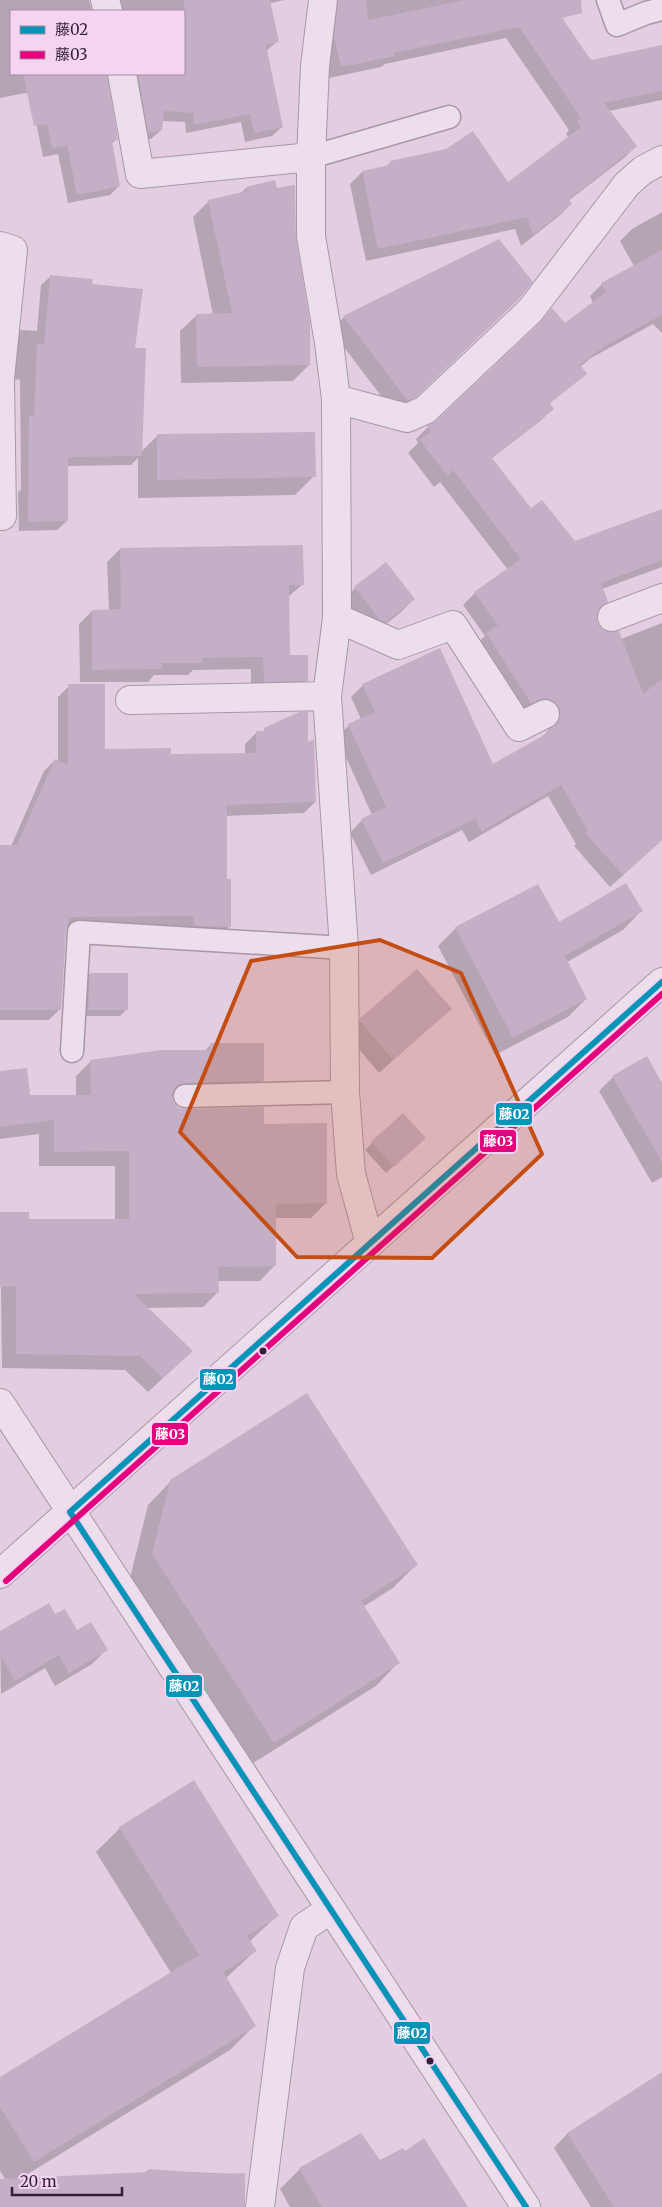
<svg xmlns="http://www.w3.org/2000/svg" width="662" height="2207" font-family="Merriweather,'Noto Sans JP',serif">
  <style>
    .shadow { fill: #0003 }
    .building { fill: #c4afc6 }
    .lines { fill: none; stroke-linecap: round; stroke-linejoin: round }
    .service-casing { stroke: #a897a7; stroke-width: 25 }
    .minor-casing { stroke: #a897a7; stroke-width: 30 }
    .tertiary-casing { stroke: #a897a7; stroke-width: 30 }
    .service { stroke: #ecdeea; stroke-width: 22 }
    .minor { stroke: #ecdeea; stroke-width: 28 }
    .tertiary { stroke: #ecdeea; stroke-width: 28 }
    .bus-1-casing { stroke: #f4d4f1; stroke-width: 10 }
    .bus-2-casing { stroke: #f4d4f1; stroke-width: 10 }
    .bus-1 { stroke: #0894b7; stroke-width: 6 }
    .bus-2 { stroke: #e5007d; stroke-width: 6 }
    .marked { fill: #c44d14; fill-opacity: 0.2; stroke: #c44d14; stroke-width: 4; stroke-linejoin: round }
    .bus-dot { fill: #331f36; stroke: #f4d4f1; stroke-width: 2 }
    .line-badge { stroke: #f4d4f1; stroke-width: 2 }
    .badge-label { font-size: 14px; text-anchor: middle; font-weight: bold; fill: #fff }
  </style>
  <rect width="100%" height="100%" fill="#e3cee1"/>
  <path class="shadow" d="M0 0H89L92 11H11V74H106L117 139 111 144 119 186 110 195 68 203 58 154 43 157 30 92 0 98Z
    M108 0H285L270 3 278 41 266 51 282 127 272 136 245 142 241 122 186 133 185 122 162 121 161 130 151 139 139 142 125 74H184V11H112Z
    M320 0H550L591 62 662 46V100L609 111 636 146 624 158 568 201 571 204 559 216 521 246 515 229 366 261 350 184 362 172 385 168 390 163 446 150 507 184 569 138 566 134 569 130 506 38 385 64 381 67 329 78 323 49Z
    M246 188 294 239 309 365 293 381 181 383 180 331 197 315H213L193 217 209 201 240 194Z
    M662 212V333L653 324 591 358 580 367 585 374 549 404 553 409 540 421 491 459 531 510 574 543 662 510V567L602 589 607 601 597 612 596 623 602 630 621 639 662 623V840L610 887 574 846 576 844 548 796 469 842 462 830 371 875 350 833 362 820 372 815 337 737 349 725 361 719 351 697 363 685 493 766 543 737 549 729 547 720 519 715 474 646 485 636 463 605 475 593 508 570 440 482 434 487 408 453 418 443 416 439 428 427 436 422 531 333 552 309 564 325 593 303 590 296 602 284 634 266 620 241 632 229Z
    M51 276 91 285 134 349 141 452 157 436 314 476 295 495 138 498V458L131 465 66 466 67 521 57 530 19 531 18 492 21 489 20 380 8 378 12 339 21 330 37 331 41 285Z
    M504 313 402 409 394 413 331 330 344 317Z
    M120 549 303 584 288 597 289 656 307 680 294 693 251 694V669L193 670 188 675H154L148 682H80L79 624 92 611H109L107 562Z
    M355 588 414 599 400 613 371 636 341 602Z
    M69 686 104 750 169 755H245V744L256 733 262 732 265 729 307 744 315 802 304 813 225 816 226 880 230 926 219 937 183 936V926L65 927 60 1009 49 1020H0V846H11L44 771 55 760 58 762V697Z
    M641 911 623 930 567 962 586 999 568 1017 495 1055 438 946 456 928 559 924Z
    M90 974 127 1009 120 1016H81L83 982Z
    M450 1009 379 1073 347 1035 361 1019Z
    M211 1044 263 1080 248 1095 171 1097 172 1103 178 1108 263 1125 326 1203 311 1218H274V1266L260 1281H217V1293L203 1307 147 1308 192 1351 148 1392 125 1370 2 1368 0 1213 28 1221 115 1220V1166H39V1134L0 1139V1073L29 1096H76V1076L91 1061 204 1052Z
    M613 1077 662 1085V1177L652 1183 599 1091Z
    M372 1143 417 1145 386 1173 365 1150Z
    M171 1481 416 1565 393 1588 363 1607 398 1663 376 1686 250 1765 130 1578 148 1505Z
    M0 1632H76L106 1650 92 1664 55 1686 45 1668 1 1694Z
    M120 1828 277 1916 249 1942 255 1951 225 1979 254 2026 230 2050 18 2180 145 2173 148 2170 232 2174 231 2207H0V2181L6 2180 0 2171V2079L171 1973 96 1852Z
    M662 2074V2207H591L554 2148 567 2134Z
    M361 2135 380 2162 466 2207H290L280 2189 300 2169Z"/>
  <path class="building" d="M184 0H270L279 42 266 45 283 127 254 133 250 114 194 125V113L164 111 162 130 148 133 138 74H184Z
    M338 0H366L368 20 465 0H581L582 13 562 18 591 60 662 45V91L604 103 637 146 569 199 572 204 533 235 527 217 378 249 362 171 390 165V161L446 149 473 131 508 182 581 127 577 121 581 118 519 27 394 53 395 56 341 67 334 36Z
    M23 74H107L118 140 112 141 120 186 77 195 67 145 52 148 47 124 34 126Z
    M275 180 277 188 295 185 296 238 310 322V365L197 367 196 314 232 313 208 200 247 191 246 187Z
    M499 239 533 282 518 300 416 397 408 401 343 316Z
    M662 250V315L605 346 580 365 587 374 550 403 554 409 492 458 531 508 542 500 575 541 662 509V560L601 583 608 602 600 607 597 615 598 623 603 629 610 632 619 631 643 694 662 679V840L623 875 585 833 588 831 561 785 482 831 475 819 383 863 361 819 386 807 348 724 375 712 362 684 440 648 493 764 549 732 548 730 558 723 560 715 559 707 553 701 545 698 531 703 486 633 498 625 474 592 521 559 453 470 447 476 420 440 431 431 427 426 436 421 541 322 552 308 565 323 606 292 601 283Z
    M50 275 93 279 92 284 143 289 135 348H146L142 456 68 457V521L28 522 29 416H34L37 344H44Z
    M315 432 316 477 157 480V434Z
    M303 545 304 585H289L290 655H308V681L264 682 263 657 202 658V663H162V669L92 670V610L121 609 120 548Z
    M386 562 415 599 386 622 380 620 354 587Z
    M68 684H105V749L171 748V754L256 753V731H264V728L299 712H308V742L314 739 316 802 227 805V879H231V927L194 926V916L69 917 66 931 61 1010H0V845H17L55 759 68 765Z
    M626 883 643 911 565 956 587 999 513 1038 455 927 538 884 559 922Z
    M417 969 452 1009 393 1060 360 1021V1018Z
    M90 973H128V1010H88Z
    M210 1043H264V1081L184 1083 178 1085 173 1090 172 1097 174 1103 179 1108 185 1109 264 1107V1124L327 1123V1203L276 1204V1266L218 1267 219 1293 134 1294 193 1351 163 1378 140 1356 16 1354V1286L0 1287V1212H29V1219H129V1151L54 1152V1120L0 1127V1071L27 1068 30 1095H91L90 1060 162 1050H210Z
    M647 1056 662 1083V1162L612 1076Z
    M403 1113 426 1138 394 1167 371 1142Z
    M307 1393 418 1565 361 1601 400 1663 274 1743 152 1554 170 1480Z
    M49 1603 55 1614 65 1609 77 1630 91 1622 108 1650 69 1673 59 1655 15 1681 0 1655V1631Z
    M194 1780 279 1916 247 1936 257 1951 223 1972 256 2026 34 2162 0 2107V2077L199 1955 119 1827Z
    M662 2072V2207H614L567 2133Z
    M361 2133 380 2160 403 2148 405 2151 424 2138 468 2207H322L299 2168Z
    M148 2169 214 2174 245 2173V2207H0V2179L148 2172Z"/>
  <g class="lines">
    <defs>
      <path id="service" d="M608 0 617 25 646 13 662 9
        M311 157 449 117
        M72 1051 79 932 344 948
        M185 1096 345 1092"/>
      <path id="minor" d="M105 0 108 11
        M323 0 315 66 311 157V236L329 343 336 399 337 618 327 696 344 948 345 1092 351 1174 370 1243
        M122 74 140 174 311 157
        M0 246 13 250 0 379 2 516
        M336 399 407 418 425 410 530 311 627 184 643 170 662 160
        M612 617 662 598
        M337 618 398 645 453 625 519 727 545 714
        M130 700 327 696
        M260 2207 290 1968 304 1927 331 1909"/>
      <path id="tertiary" d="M0 1403 526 2207
        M0 1574 662 982"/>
    </defs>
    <use href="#service" class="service-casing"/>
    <use href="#minor" class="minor-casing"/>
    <use href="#tertiary" class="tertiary-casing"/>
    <use href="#service" class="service"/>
    <use href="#minor" class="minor"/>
    <use href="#tertiary" class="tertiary"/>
    <defs>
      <path id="bus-1" d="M70 1512 526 2207
        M70 1512 662 982"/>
      <path id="bus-2" d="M6 1581 662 994"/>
    </defs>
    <use href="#bus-1" class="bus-1-casing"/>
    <use href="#bus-2" class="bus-2-casing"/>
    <use href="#bus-1" class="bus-1"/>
    <use href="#bus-2" class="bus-2"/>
  </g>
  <path class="marked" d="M380 940 461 973 542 1154 432 1258 297 1257 180 1132 251 961Z"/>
  <g class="bus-dot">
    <circle cx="263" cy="1351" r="4.5"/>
    <circle cx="430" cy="2061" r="4.5"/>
  </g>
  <g class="line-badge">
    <rect x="495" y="1102" width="38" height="24" rx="5" fill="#0894b7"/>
    <rect x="479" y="1129" width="38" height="24" rx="5" fill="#e5007d"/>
    <rect x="199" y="1368" width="38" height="23" rx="5" fill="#0894b7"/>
    <rect x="151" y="1422" width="38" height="24" rx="5" fill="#e5007d"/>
    <rect x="165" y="1674" width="38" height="24" rx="5" fill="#0894b7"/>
    <rect x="393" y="2021" width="38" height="24" rx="5" fill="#0894b7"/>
  </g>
  <g class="badge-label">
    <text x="514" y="1119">藤02</text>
    <text x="498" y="1146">藤03</text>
    <text x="218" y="1384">藤02</text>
    <text x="170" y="1439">藤03</text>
    <text x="184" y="1691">藤02</text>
    <text x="412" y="2038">藤02</text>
  </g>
  <rect x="10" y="10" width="175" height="65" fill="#f4d4f1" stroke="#a78ca6"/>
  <rect x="20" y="26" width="25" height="8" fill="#0894b7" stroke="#a78ca6"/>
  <text x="55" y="35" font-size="15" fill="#331f36">藤02</text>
  <rect x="20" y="51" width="25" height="8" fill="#e5007d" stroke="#a78ca6"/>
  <text x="55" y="60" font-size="15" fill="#331f36">藤03</text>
  <path d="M12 2187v8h110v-8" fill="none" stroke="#331f36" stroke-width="2.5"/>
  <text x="20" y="2187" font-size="15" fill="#331f36" stroke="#f4d4f1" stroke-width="4" paint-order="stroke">20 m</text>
</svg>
